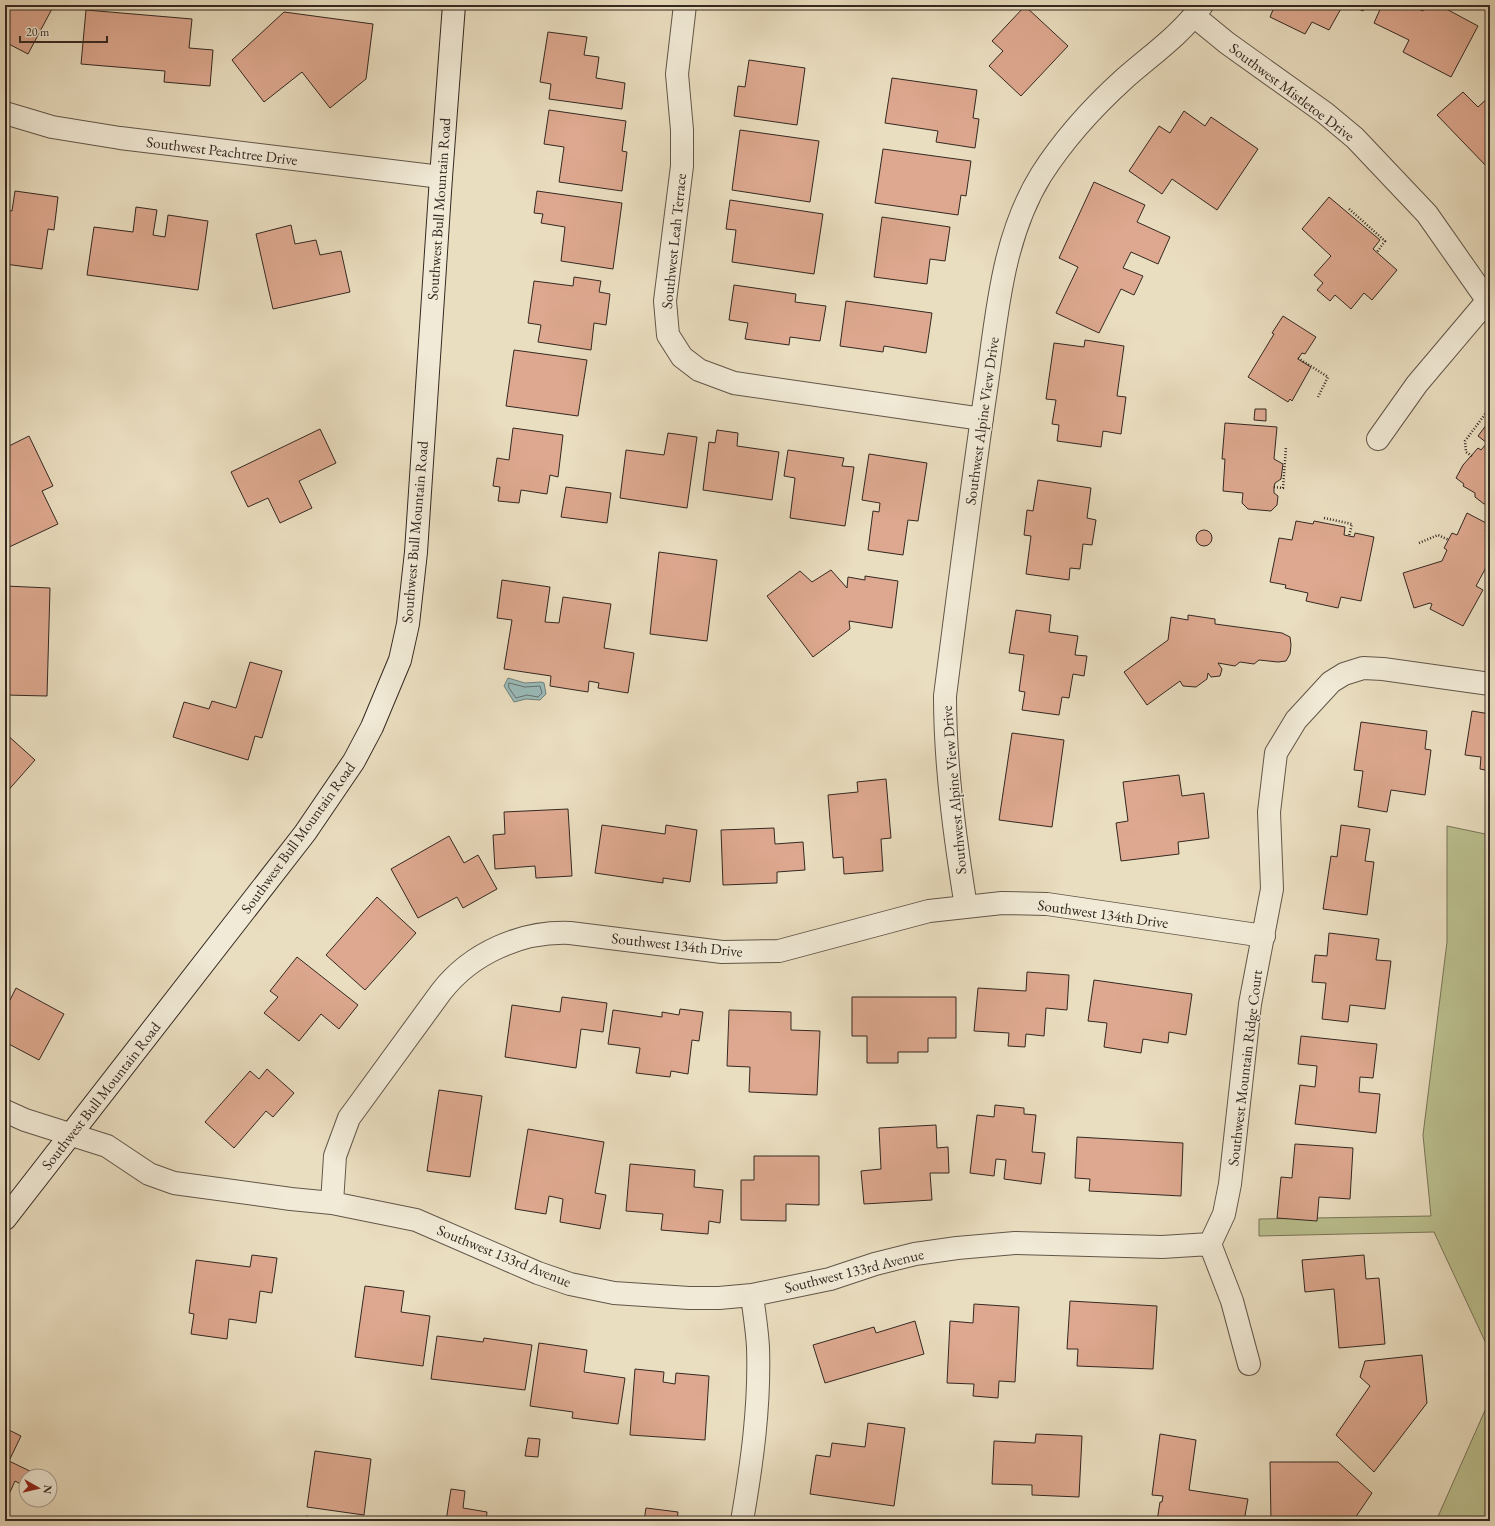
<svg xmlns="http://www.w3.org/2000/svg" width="1495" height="1526" font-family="'EB Garamond',serif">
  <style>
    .green { fill: #bbc08f; stroke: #787458 }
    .water { fill: #9abbb9; stroke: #71807c }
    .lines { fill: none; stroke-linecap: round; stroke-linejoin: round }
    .shore { stroke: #67726d; stroke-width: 1 }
    .building { fill: #dda88f; stroke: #342821 }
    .street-casing { stroke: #625649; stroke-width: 24 }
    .secondary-casing { stroke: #342821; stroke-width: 24 }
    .path { stroke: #342821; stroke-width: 2.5; stroke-dasharray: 1 2; stroke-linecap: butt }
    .street { stroke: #f1ead6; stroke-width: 22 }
    .secondary { stroke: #f1ead6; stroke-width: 22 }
    .labels { text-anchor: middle; stroke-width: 3; stroke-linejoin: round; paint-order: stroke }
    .street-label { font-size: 15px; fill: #342821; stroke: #f1ead6 }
  </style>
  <rect width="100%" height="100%" fill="#eadec0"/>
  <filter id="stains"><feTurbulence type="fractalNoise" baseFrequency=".005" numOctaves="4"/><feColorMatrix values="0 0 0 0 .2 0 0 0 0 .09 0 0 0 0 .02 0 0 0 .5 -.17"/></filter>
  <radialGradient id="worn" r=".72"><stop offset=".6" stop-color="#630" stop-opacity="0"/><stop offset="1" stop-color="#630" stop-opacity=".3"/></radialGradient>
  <path class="green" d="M1447 826 1490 835V1352L1434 1232 1259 1236V1219L1431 1216 1423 1135 1447 942Z
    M1490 1399V1521H1436Z"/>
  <path class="water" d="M508 678 525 683 541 682 544 683 546 694 540 700 526 699 514 702 504 686Z"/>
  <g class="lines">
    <path class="shore" d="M509 683 525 687 540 686 542 693 538 697 527 695 516 698 509 688Z"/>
  </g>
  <path class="building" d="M5 5H54L28 54 5 42Z
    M579 5H610L609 9Z
    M1275 5H1343L1329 30 1312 22 1305 34 1270 17Z
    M1350 5H1366L1363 11Z
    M1382 5H1410L1423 11 1426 5H1439L1478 26 1451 77 1403 52 1409 40 1374 23Z
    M1025 6 1068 46 1021 96 989 66 1003 51 992 41Z
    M86 10 192 19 189 48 213 50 210 86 164 82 165 71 81 64Z
    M284 12 373 24 366 79 330 108 302 72 264 102 232 60Z
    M548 32 587 37 584 55 599 57 596 78 625 83 622 109 549 99 551 84 540 82Z
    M749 60 805 68 797 125 734 116 738 86 745 87Z
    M892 78 977 90 973 118 979 119 975 148 936 142 938 131 885 123Z
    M1463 92 1478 107 1490 96V170L1437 115Z
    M549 110 626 121 622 151 627 152 622 191 559 182 564 147 544 144Z
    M1184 111 1205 126 1211 117 1258 149 1217 210 1172 179 1162 194 1129 171 1159 126 1170 133Z
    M740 130 819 141 810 202 732 190Z
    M883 149 971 161 966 196 961 195 958 215 875 203Z
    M1094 182 1145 205 1137 222 1170 237 1158 264 1131 252 1123 268 1143 276 1134 295 1121 289 1099 333 1056 313 1078 267 1059 258Z
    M15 191 58 197 54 230 48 229 42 269 5 264V210L12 211Z
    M537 191 622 203 613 269 561 261 565 227 541 223 543 214 534 213Z
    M1329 197 1380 240 1373 249 1397 270 1372 300 1364 293 1351 309 1335 295 1330 301 1317 290 1323 283 1314 275 1331 256 1302 229Z
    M730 200 823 214 814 274 732 262 736 230 726 229Z
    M136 207 157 210 153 235 165 237 168 215 208 221 198 290 87 275 94 227 133 232Z
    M882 217 950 227 945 261 930 259 927 284 874 277Z
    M291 225 295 244 316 240 320 255 341 251 350 292 273 309 256 234Z
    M574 277 601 281 599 292 610 294 606 325 594 323 591 350 538 342 541 325 528 323 534 281 573 286Z
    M734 285 796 294 795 302 826 306 820 341 790 337 789 345 745 339 748 323 729 320Z
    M846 301 932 313 926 353 884 346 883 352 840 346Z
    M1283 316 1316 337 1305 354 1302 353 1298 359 1311 367 1292 401 1290 399 1288 402 1248 377 1274 334 1272 333Z
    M1085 340 1124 346 1117 396 1126 397 1121 434 1103 431 1101 447 1057 441 1059 425 1052 424 1056 400 1046 399 1054 343 1084 347Z
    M514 350 587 360 578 416 506 406Z
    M1255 409H1266V421L1254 420Z
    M1490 420V505L1488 503 1484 504 1475 497V493L1463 486 1464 484 1456 478 1463 465 1478 448 1481 450 1487 443 1478 436Z
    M1225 423 1277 427 1274 459 1283 464 1281 479 1275 483 1274 487V493L1278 496 1277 505 1271 511 1248 509 1242 503 1243 493 1223 491 1225 459H1222Z
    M513 428 563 435 558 477 550 475 547 494 521 490 519 503 498 501 500 487 493 486 497 458 509 460Z
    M320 429 336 463 299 481 312 508 280 523 268 498 248 507 231 472Z
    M717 430 738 433 737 446 779 452 772 500 703 490 709 442 715 443Z
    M668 433 697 437 687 508 620 498 626 450 664 455Z
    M29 436 53 486 42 491 58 524 5 549V448Z
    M788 450 844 458 842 466 854 467 845 526 790 518 795 478 784 476Z
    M869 454 927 463 918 521 908 520 903 555 868 550 873 511 879 512 880 503 862 500Z
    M1038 480 1091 488 1087 518 1096 520 1092 545 1083 544 1080 569 1070 568 1069 580 1026 574 1031 536 1024 535 1027 510 1033 511Z
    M566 487 611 493 607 523 561 517Z
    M1467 513 1488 524 1485 531 1490 534V560L1476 586 1483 590 1463 626 1430 609 1432 604 1430 603 1414 608 1403 573 1442 561 1447 550 1444 548 1452 533 1457 535Z
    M1296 521 1313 524 1314 521 1345 527 1344 535 1354 537 1355 533 1374 537 1361 601 1341 597 1338 608 1306 601 1308 593 1285 588 1286 585 1270 582 1279 538 1292 540Z
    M1196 538a8 8 0 1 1 16 0a8 8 0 1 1-16 0Z
    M659 552 717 560 707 641 650 634Z
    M831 570 847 588 848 577 865 580V576L898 581 892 628 849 621 850 629 813 657 767 596 800 571 812 582Z
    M502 580 550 587 545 622 559 623 563 597 611 604 604 648 634 653 628 693 598 688 599 683 589 681 588 692 550 686 551 676 504 669 512 620 497 618Z
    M5 586 50 588 47 696 5 695Z
    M1016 610 1051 615 1049 632 1078 636 1075 655 1087 656 1084 676 1073 674 1069 698 1062 697 1059 715 1022 710 1025 692 1019 691 1024 655 1009 653Z
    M1188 615 1215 619V624L1282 633 1290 637 1291 645 1290 654 1286 661 1278 662 1259 660 1254 664 1240 662 1235 666 1218 663 1222 669 1220 676 1211 677 1208 673 1207 679 1196 687 1183 686 1180 681 1147 705 1124 672 1168 640 1171 617 1188 620Z
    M250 662 282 671 262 738 255 736 248 760 173 737 184 702 209 709 212 701 236 708Z
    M1472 711 1490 714V771L1480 769 1481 757 1465 755Z
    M1361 722 1427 731 1425 749 1431 750 1425 795 1391 790 1387 812 1358 807 1363 771 1354 770Z
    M5 733 35 760 5 794Z
    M1012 733 1064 740 1052 827 999 820Z
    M1179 775 1182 796 1204 793 1209 838 1178 842 1179 854 1121 861 1116 823 1128 821 1123 782Z
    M886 779 891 838 881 839 883 871 844 874 843 857 833 858 828 795 858 792 857 782Z
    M568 809 572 876 536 878 535 866 495 869 493 835 505 834 504 812Z
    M602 825 665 834 666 825 697 830 690 882 663 878V883L595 873Z
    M1341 825 1370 829 1365 861 1374 862 1367 915 1323 909 1331 856 1337 857Z
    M774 828 775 844 803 842 805 870 777 872V883L723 885 721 830Z
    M449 836 464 863 478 855 497 889 463 908 457 897 418 918 391 869Z
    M377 897 416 933 365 990 326 955Z
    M1329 933 1379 939 1376 960 1391 961 1385 1009 1350 1005 1348 1022 1322 1019 1326 983 1312 982 1315 955 1327 956Z
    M297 957 358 1005 339 1029 321 1014 299 1041 264 1013 278 997 270 991Z
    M1027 972 1069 975 1067 1010 1046 1008 1044 1036 1026 1034 1025 1047 1008 1046 1009 1033 974 1031 978 988 1026 991Z
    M1094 980 1192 994 1186 1035 1169 1032 1168 1043 1143 1039 1141 1053 1104 1047 1107 1023 1088 1021Z
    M16 988 64 1014 39 1060 5 1042V1010Z
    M562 997 607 1003 603 1032 581 1029 576 1068 505 1057 512 1005 560 1012Z
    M852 997H956V1038H928V1052H898V1063H867V1036H852Z
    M680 1009 703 1012 699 1041 692 1040 688 1074 671 1071 670 1077 636 1073 640 1048 608 1044 613 1010 662 1017V1012L679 1015Z
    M729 1010 791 1012V1030L820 1031 817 1095 749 1092 750 1067 727 1066Z
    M1301 1036 1377 1044 1373 1078 1360 1077 1359 1092 1380 1094 1376 1133 1295 1124 1300 1085 1315 1087 1317 1066 1298 1064Z
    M267 1069 294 1093 273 1117 266 1111 234 1148 205 1122 250 1071 259 1079Z
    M439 1090 482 1096 470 1177 427 1171Z
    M995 1105 1024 1108V1114L1036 1115 1032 1152 1045 1153 1041 1184 1004 1179 1006 1160 996 1159 994 1176 970 1173 977 1115 994 1117Z
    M936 1125 937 1148 948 1147 949 1173H930L932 1200 864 1204 861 1171 881 1169 879 1128Z
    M528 1129 604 1142 595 1193 606 1195 600 1229 560 1222 563 1199 549 1196 546 1214 515 1209Z
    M1077 1137 1183 1143 1181 1196 1089 1191 1090 1179 1075 1178Z
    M1295 1144 1353 1148 1350 1199 1319 1197 1317 1221 1277 1218 1281 1177 1292 1178Z
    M754 1156H819V1205L786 1204V1221L741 1220V1180H754Z
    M630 1164 695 1170 694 1187 723 1190 720 1223 709 1221 708 1234 661 1230 663 1214 626 1211Z
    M252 1255 277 1258 272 1293 260 1291 256 1323 229 1319 227 1339 191 1334 194 1314 189 1313 196 1260 250 1267Z
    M1364 1255 1366 1279 1379 1278 1385 1344 1339 1348 1334 1289 1305 1292 1302 1260Z
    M365 1286 404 1291 401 1312 430 1316 423 1366 355 1357Z
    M1070 1301 1157 1306 1153 1369 1077 1366 1078 1349H1067Z
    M974 1304 1019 1307 1015 1382 999 1381 998 1398 973 1396 974 1384 947 1383 950 1321 973 1323Z
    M915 1321 924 1354 825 1383 813 1345 874 1327 876 1333Z
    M437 1336 483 1342 484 1338 532 1345 525 1390 431 1379Z
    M539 1343 587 1350 584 1372 625 1378 618 1424 572 1418 573 1412 530 1406Z
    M1422 1355 1427 1403 1374 1472 1336 1435 1370 1386 1360 1377 1365 1361Z
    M635 1369 664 1372 663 1382 675 1384 676 1373 709 1376 705 1440 630 1435Z
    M868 1423 905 1428 894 1506 810 1494 816 1455 830 1457 832 1443 865 1447Z
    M5 1428 21 1436 9 1461 34 1473 32 1476H26V1487L15 1481 5 1503Z
    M1036 1434 1082 1436 1079 1497 1032 1495V1485L992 1484 994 1441 1035 1443Z
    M1160 1434 1196 1440 1189 1490 1248 1499 1244 1521H1157L1160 1502H1162L1163 1496 1152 1495Z
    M528 1438 540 1439 538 1457 525 1456Z
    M315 1451 371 1459 364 1515 307 1507Z
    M1270 1462H1338L1372 1493 1353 1521H1271Z
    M451 1489 465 1491 463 1508 487 1512 486 1521H446Z
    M646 1508 678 1512 677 1521H644Z
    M306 1516 338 1521H306Z
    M566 1519 582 1521H566Z"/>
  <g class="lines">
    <defs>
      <path id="street" d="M685 5 677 74 682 130V166L665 301 668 335 682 357 699 370 734 383 982 419
        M1194 16 1227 43 1325 113 1355 138 1427 214 1490 304
        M5 113 52 127 120 138 441 177
        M1378 439 1417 384 1488 300
        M966 907C955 838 945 766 945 696 958 594 971 492 986 390 997 317 1001 240 1041 175 1064 139 1092 108 1124 79 1150 56 1182 34 1202 5
        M5 1111 25 1120 107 1146 149 1174 174 1183 291 1199 332 1203 416 1220 538 1273 570 1284 614 1293 689 1298H719L752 1295 830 1279 875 1264 915 1254 957 1248 1015 1243 1162 1247 1210 1244
        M332 1203 335 1156 349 1118 441 992C471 953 521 931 570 933L722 952 779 951 929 911 1002 903 1047 904 1264 936
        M1249 1364 1232 1301 1210 1244 1224 1214 1230 1184 1250 1004 1272 889 1269 812 1276 753 1296 720 1331 682 1344 674 1363 668 1383 669 1490 684
        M742 1521C752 1463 760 1406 758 1347 757 1329 754 1312 752 1295"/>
      <path id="secondary" d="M5 1219 305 833 354 761 372 727 400 660 408 624 416 552 441 177 454 5"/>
    </defs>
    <use href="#street" class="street-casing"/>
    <use href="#secondary" class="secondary-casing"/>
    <path class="path" d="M1349 209 1385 241 1377 252
      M1298 358 1328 377 1318 397
      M1472 456 1466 452 1465 441 1486 413
      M1274 487 1283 488 1286 447
      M1324 518 1352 524 1349 536
      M1419 543 1438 535 1449 540"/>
    <use href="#street" class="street"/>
    <use href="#secondary" class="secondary"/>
  </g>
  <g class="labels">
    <g class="street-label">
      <text transform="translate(1292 92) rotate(37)" y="5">Southwest Mistletoe Drive</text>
      <text transform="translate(222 151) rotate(7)" y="5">Southwest Peachtree Drive</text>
      <text transform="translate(439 209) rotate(-86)" y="5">Southwest Bull Mountain Road</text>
      <text transform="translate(674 241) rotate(-84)" y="5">Southwest Leah Terrace</text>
      <text transform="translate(982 421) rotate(-82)" y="5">Southwest Alpine View Drive</text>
      <text transform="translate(415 532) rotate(-85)" y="5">Southwest Bull Mountain Road</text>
      <text transform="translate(954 790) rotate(-95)" y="5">Southwest Alpine View Drive</text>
      <text transform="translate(298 838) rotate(-54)" y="5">Southwest Bull Mountain Road</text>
      <text transform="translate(1103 914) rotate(8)" y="5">Southwest 134th Drive</text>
      <text transform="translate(677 945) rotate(6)" y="5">Southwest 134th Drive</text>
      <text transform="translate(1245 1068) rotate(-83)" y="5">Southwest Mountain Ridge Court</text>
      <text transform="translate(101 1096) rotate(-52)" y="5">Southwest Bull Mountain Road</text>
      <text transform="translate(504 1256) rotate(22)" y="5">Southwest 133rd Avenue</text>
      <text transform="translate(854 1271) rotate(-14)" y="5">Southwest 133rd Avenue</text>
    </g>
  </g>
  <rect width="1495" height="1526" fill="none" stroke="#eadec0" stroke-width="20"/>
  <rect x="6" y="6" width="1483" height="1514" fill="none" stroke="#342821" stroke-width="2"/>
  <rect x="10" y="10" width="1475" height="1506" fill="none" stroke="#342821"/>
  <g transform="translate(38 1488) rotate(98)"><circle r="19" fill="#f1ead6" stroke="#a59c8e"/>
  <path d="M0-3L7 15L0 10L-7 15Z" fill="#8f2418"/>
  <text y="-6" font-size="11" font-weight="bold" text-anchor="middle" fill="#342821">N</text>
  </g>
  <path d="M20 36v6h87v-6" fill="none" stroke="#342821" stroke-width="2"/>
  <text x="26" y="36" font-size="12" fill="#342821" stroke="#f1ead6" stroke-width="3" paint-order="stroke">20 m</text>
  <rect width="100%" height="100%" filter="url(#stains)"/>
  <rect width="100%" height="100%" fill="url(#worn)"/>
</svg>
